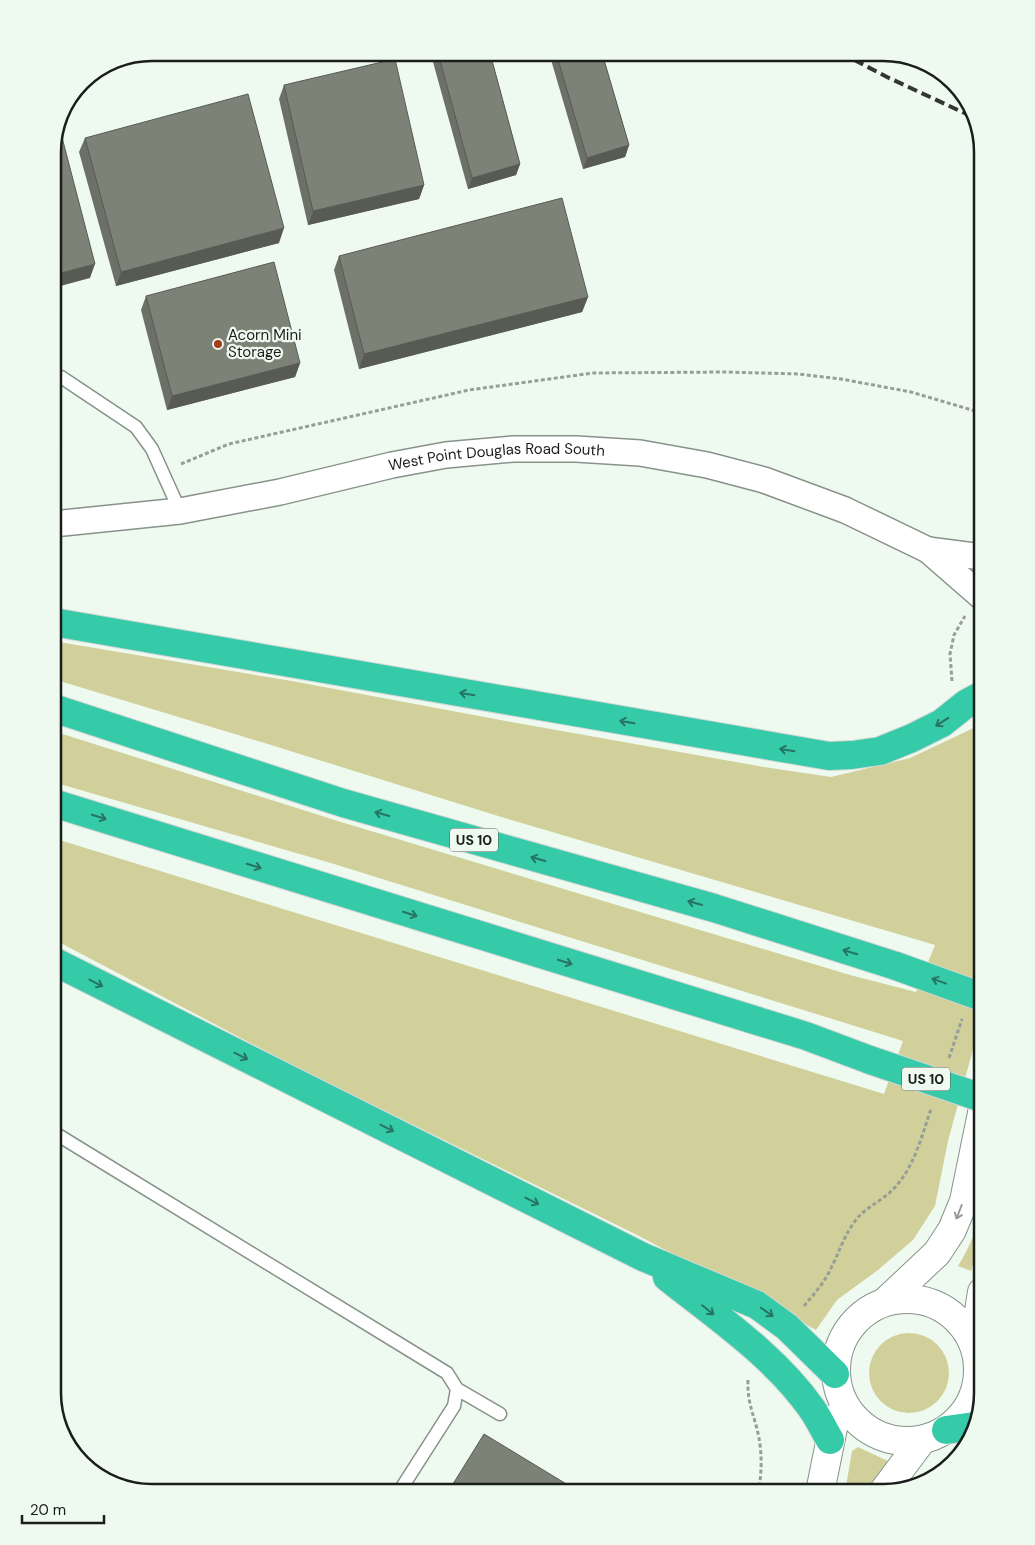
<svg xmlns="http://www.w3.org/2000/svg" width="1035" height="1545" font-family="'DM Sans',sans-serif">
  <style>
    .green { fill: #d2d09a }
    .lines { fill: none; stroke-linecap: round; stroke-linejoin: round }
    .service-casing { stroke: #879289; stroke-width: 15 }
    .minor-casing { stroke: #879289; stroke-width: 28 }
    .secondary-casing { stroke: #879289; stroke-width: 30 }
    .motorway-casing { stroke: #d6d6d6; stroke-width: 30 }
    .path { stroke: #969e97; stroke-width: 3; stroke-dasharray: 4 2.5; stroke-linecap: butt }
    .service { stroke: #fff; stroke-width: 12 }
    .minor { stroke: #fff; stroke-width: 25 }
    .secondary { stroke: #fff; stroke-width: 28 }
    .motorway { stroke: #35caa8; stroke-width: 28 }
    .rail { stroke: #323733; stroke-width: 4; stroke-dasharray: 10 5; stroke-linecap: butt }
    .motorway-bridge-casing { stroke: #d6d6d6; stroke-width: 30; stroke-linecap: butt }
    .motorway-bridge { stroke: #35caa8; stroke-width: 28 }
    .wall { fill: #6c7066 }
    .shaded-wall { fill: #585b53 }
    .building { fill: #7d8277; stroke: #585b53 }
    .oneway { stroke: #287462 }
    .oneway2 { stroke: #989a98 }
    .poi-dot { fill: #a43d1a; stroke: #eefaf0; stroke-width: 2 }
    .labels { text-anchor: middle; stroke-width: 4.5; stroke-linejoin: round; paint-order: stroke }
    .shield { fill: #eefaf0; stroke: #5a605b; stroke-width: 1 }
    .shield-label { font-size: 14px; font-weight: bold; fill: #1a1e1b }
    .poi-label { font-size: 15px; fill: #1a1e1b; stroke: #eefaf0; text-anchor: start }
    .street-label { font-size: 15px; fill: #1a1e1b; stroke: #eefaf0 }
    .rim { fill: none; stroke: #1a1e1b; stroke-width: 2.5 }
  </style>
  <rect width="100%" height="100%" fill="#eefaf0"/>
  <path class="green" d="M53 641 292 681 517 723 764 767 831 777 910 758 982 724V1022L975 1042 948 1141 935 1206 913 1240 878 1270 837 1300 816 1330 639 1236 298 1068 53 939V838L884 1094 903 1041 334 864 53 782V731L341 822 850 975 916 992 935 945 498 816 271 745 53 679Z
    M982 1203V1232L971 1271 958 1266C972 1243 977 1229 982 1203Z
    M869 1373a40 40 0 1 1 80 0a40 40 0 1 1-80 0Z
    M858 1447 888 1461 866 1492H845L852 1451Z"/>
  <g class="lines">
    <defs>
      <path id="service" d="M61 377 136 427 152 449 180 511
        M53 1132 447 1373 457 1389 454 1406 399 1492
        M457 1389 500 1414"/>
      <g id="minor">
        <path id="s1" d="M53 524 180 511 280 492 392 465 446 455 513 449H576L640 453 707 465 764 480 845 510 928 550 982 597"/>
        <path d="M928 550 982 557"/>
      </g>
      <path id="secondary" d="M836 1370a71 71 0 1 1 142 0a71 71 0 1 1-142 0Z
        M886 1301 937 1253 952 1230 964 1201 982 1113
        M974 1343 982 1292
        M820 1492 835 1418
        M883 1492 922 1440"/>
      <path id="motorway" d="M53 622 829 756 852 755 880 751 912 738 942 723 967 703 982 695
        M53 708 343 803 714 908 896 966
        M53 803 806 1036 870 1060
        M53 961 643 1257 757 1305 787 1327 835 1374
        M667 1277C717 1317 775 1356 812 1409 819 1419 824 1430 830 1440
        M946 1430 974 1426"/>
    </defs>
    <use href="#service" class="service-casing"/>
    <use href="#minor" class="minor-casing"/>
    <use href="#secondary" class="secondary-casing"/>
    <use href="#motorway" class="motorway-casing"/>
    <path class="path" d="M181 464 229 444 469 390 593 373 725 372 799 374 841 379 911 392 982 413
      M952 681 950 654 954 635 965 616
      M979 969 982 960
      M949 1058 962 1019
      M804 1306C814 1294 825 1282 831 1268 839 1253 843 1238 853 1224 862 1210 876 1204 888 1194 913 1173 921 1138 931 1109
      M748 1380C747 1405 755 1416 759 1438 762 1455 762 1475 758 1492"/>
    <use href="#service" class="service"/>
    <use href="#minor" class="minor"/>
    <use href="#secondary" class="secondary"/>
    <use href="#motorway" class="motorway"/>
    <path class="rail" d="M841 53 887 77 973 117"/>
    <defs>
      <path id="motorway-bridge" d="M896 966 982 997
        M870 1060 982 1098"/>
    </defs>
    <use href="#motorway-bridge" class="motorway-bridge-casing"/>
    <use href="#motorway-bridge" class="motorway-bridge"/>
  </g>
  <path class="wall" d="M437 53H490L520 164 516 175 468 189 433 62Z
    M549 53H602L629 145 625 157 583 169Z
    M284 85 424 185 419 199 308 225 279 99Z
    M85 138 279 243 116 286 79 152Z
    M339 256 588 297 582 312 359 369 334 270Z
    M146 296 300 363 295 377 167 410 141 310Z"/>
  <path class="shaded-wall" d="M629 145 625 157 583 169 587 158Z
    M520 164 516 175 468 189 472 178Z
    M424 185 419 199 308 225 313 211Z
    M284 228 279 243 116 286 121 272Z
    M95 264 90 278 53 288V275Z
    M588 297 582 312 359 369 364 354Z
    M300 363 295 377 167 410 172 396Z"/>
  <path class="building" d="M438 53H490L520 164 472 178Z
    M556 53H602L629 145 587 158Z
    M395 59 424 185 313 211 284 85Z
    M248 94 284 228 121 272 85 138Z
    M58 122 95 264 53 275V146Z
    M562 198 588 297 364 354 339 256Z
    M274 262 300 363 172 396 146 296Z
    M484 1434 568 1485 564 1492H448Z"/>
  <defs><path id="oneway-shaft" d="M-6 0H5M1.5-3L5.5 0L1.5 3" fill="none" stroke-width="1.6" stroke-linecap="round" stroke-linejoin="round" transform="scale(1.25)"/></defs>
  <g class="oneway">
    <use href="#oneway-shaft" transform="translate(467 694) rotate(-170)"/>
    <use href="#oneway-shaft" transform="translate(627 722) rotate(-170)"/>
    <use href="#oneway-shaft" transform="translate(942 722) rotate(147)"/>
    <use href="#oneway-shaft" transform="translate(787 750) rotate(-170)"/>
    <use href="#oneway-shaft" transform="translate(382 814) rotate(-164)"/>
    <use href="#oneway-shaft" transform="translate(99 817) rotate(17)"/>
    <use href="#oneway-shaft" transform="translate(538 859) rotate(-164)"/>
    <use href="#oneway-shaft" transform="translate(254 866) rotate(17)"/>
    <use href="#oneway-shaft" transform="translate(695 903) rotate(-164)"/>
    <use href="#oneway-shaft" transform="translate(410 914) rotate(17)"/>
    <use href="#oneway-shaft" transform="translate(850 952) rotate(-163)"/>
    <use href="#oneway-shaft" transform="translate(565 962) rotate(17)"/>
    <use href="#oneway-shaft" transform="translate(939 981) rotate(-160)"/>
    <use href="#oneway-shaft" transform="translate(96 983) rotate(27)"/>
    <use href="#oneway-shaft" transform="translate(241 1056) rotate(27)"/>
    <use href="#oneway-shaft" transform="translate(387 1128) rotate(27)"/>
    <use href="#oneway-shaft" transform="translate(532 1201) rotate(27)"/>
    <use href="#oneway-shaft" transform="translate(708 1310) rotate(39)"/>
    <use href="#oneway-shaft" transform="translate(767 1312) rotate(35)"/>
  </g>
  <use class="oneway2" href="#oneway-shaft" transform="translate(959 1212) rotate(111)"/>
  <circle class="poi-dot" cx="218" cy="344" r="5"/>
  <g class="labels">
    <g class="shield">
      <rect x="450" y="828.5" width="48" height="23" rx="4"/>
      <rect x="902" y="1067.5" width="48" height="23" rx="4"/>
    </g>
    <g class="shield-label">
      <text x="474" y="845">US 10</text>
      <text x="926" y="1084">US 10</text>
    </g>
    <g class="poi-label">
      <text x="228" y="340">Acorn Mini<tspan x="228" dy="17">Storage</tspan></text>
    </g>
    <g class="street-label">
      <text dy="5" stroke="none"><textPath href="#s1" startOffset="450">West Point Douglas Road South</textPath></text>
    </g>
  </g>
  <path d="M0 0H1035V1545H0ZM152 61H883A91 91 0 0 1 974 152V1393A91 91 0 0 1 883 1484H152A91 91 0 0 1 61 1393V152A91 91 0 0 1 152 61Z" fill="#eefaf0" fill-rule="evenodd"/>
  <path class="rim" d="M152 61H883A91 91 0 0 1 974 152V1393A91 91 0 0 1 883 1484H152A91 91 0 0 1 61 1393V152A91 91 0 0 1 152 61Z"/>
  <path d="M22 1515v8h82v-8" fill="none" stroke="#1a1e1b" stroke-width="2.5"/>
  <text x="30" y="1515" font-size="15" fill="#1a1e1b" stroke="#eefaf0" stroke-width="4" paint-order="stroke">20 m</text>
</svg>
